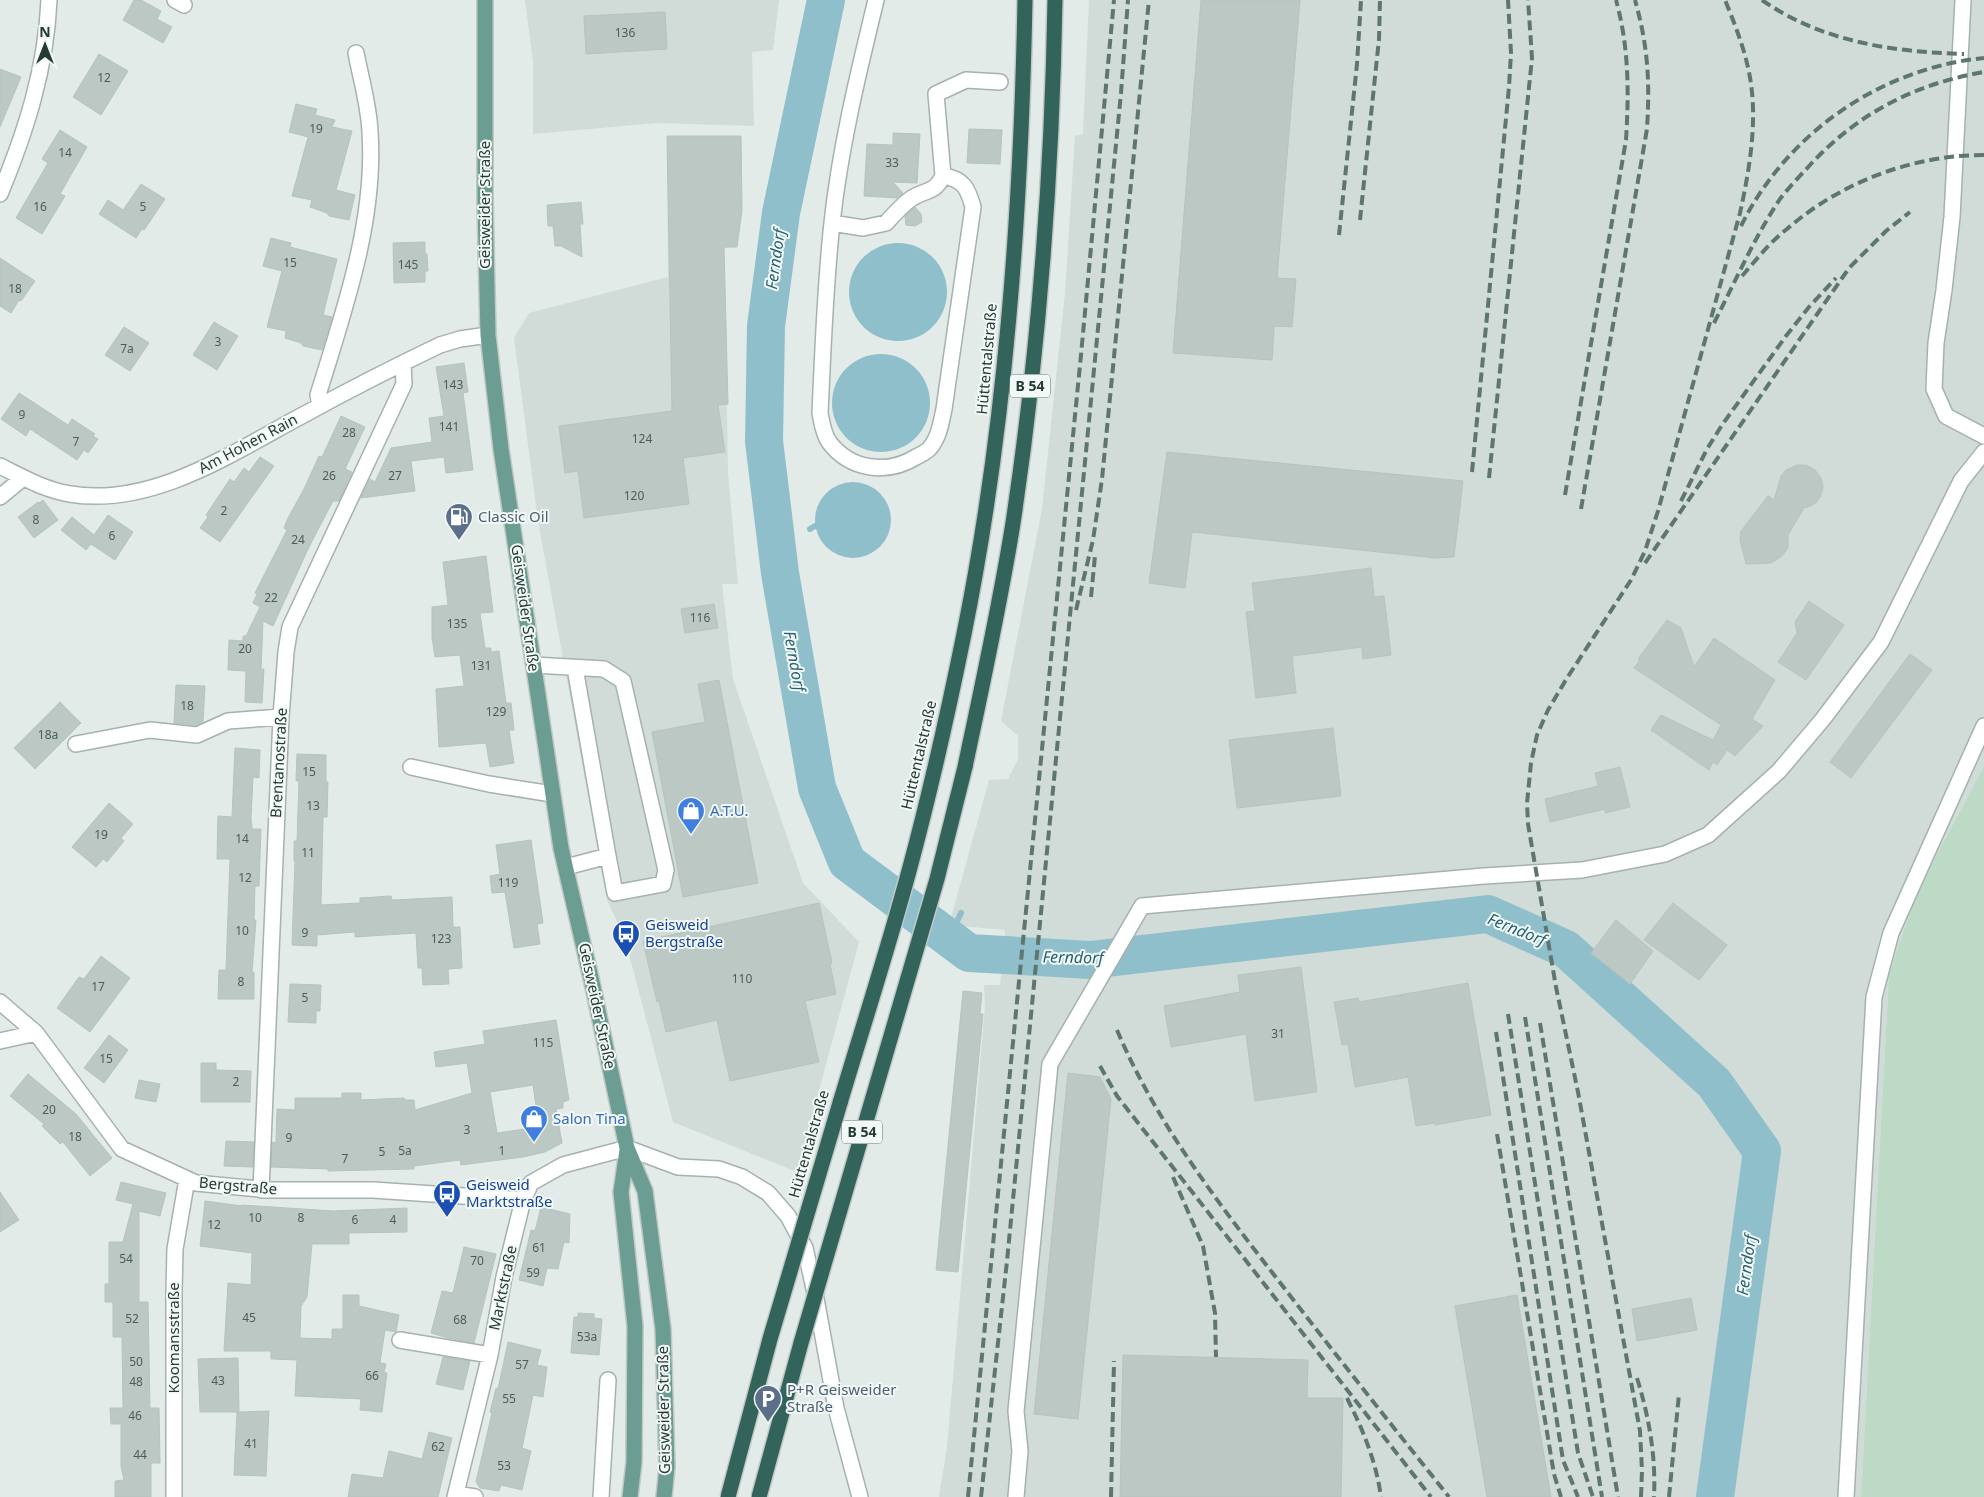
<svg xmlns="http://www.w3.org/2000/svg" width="1984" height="1497" font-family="'Noto Sans',sans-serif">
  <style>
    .built { fill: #d1dbd7 }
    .green { fill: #bddac6 }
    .water { fill: #8fbfcb }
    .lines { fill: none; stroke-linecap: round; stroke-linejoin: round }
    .stream { stroke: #8fbfcb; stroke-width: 6 }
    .river { stroke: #8fbfcb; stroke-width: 38 }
    .building { fill: #bbc8c4; stroke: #b5c4bf; fill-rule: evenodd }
    .minor-casing { stroke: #a5b2af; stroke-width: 18 }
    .major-casing { stroke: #c2c8c6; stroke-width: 18 }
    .highway-casing { stroke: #c2c8c6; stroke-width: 18 }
    .minor { stroke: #fff; stroke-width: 15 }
    .major { stroke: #6b9d92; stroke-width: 15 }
    .highway { stroke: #32645c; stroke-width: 15 }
    .rail { stroke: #5e7671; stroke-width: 4; stroke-dasharray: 10 5; stroke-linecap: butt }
    .highway-bridge-casing { stroke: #c2c8c6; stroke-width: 18; stroke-linecap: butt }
    .highway-bridge { stroke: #32645c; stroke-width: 15 }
    .labels { text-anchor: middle; stroke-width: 4; stroke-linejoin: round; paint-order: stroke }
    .number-label { font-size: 12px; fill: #4a5e59 }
    .shield { fill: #f2f8f5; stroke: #62736f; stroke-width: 1 }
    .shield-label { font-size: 14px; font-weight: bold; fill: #243a35 }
    .street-label { font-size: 15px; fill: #243a35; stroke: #f2f8f5 }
    .service-label { font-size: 15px; fill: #4e5e75; stroke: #f2f8f5; text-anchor: start }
    .shop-label { font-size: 15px; fill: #366cbe; stroke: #f2f8f5; text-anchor: start }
    .transit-label { font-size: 15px; fill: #164399; stroke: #f2f8f5; text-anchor: start }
    .water-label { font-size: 16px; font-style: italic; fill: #236071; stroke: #f2f8f5 }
  </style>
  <rect width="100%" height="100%" fill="#e2ebe8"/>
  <path class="built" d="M525 0H779L773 50 752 52 754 126 657 123 533 134V62Z
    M1089 0H1984V766L1917 892 1889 974 1861 1497H939L947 1447 985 1006 984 985H1000L1005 930 949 925 989 780 1008 779 1018 759V736L1001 721 1042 509 1065 293 1075 136 1083 134Z
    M667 136H741L742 210 737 247 724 248 728 473 738 584H722L733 679 803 883 859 942 797 1172 673 1122 625 939 607 900 538 521 514 338 529 313 668 277Z"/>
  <path class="green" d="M1984 766V1497H1861L1889 974 1917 892Z"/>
  <path class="water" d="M849 292a49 49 0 1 1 98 0a49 49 0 1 1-98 0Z
    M832 403a49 49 0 1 1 98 0a49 49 0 1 1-98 0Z
    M815 520a38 38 0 1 1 76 0a38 38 0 1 1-76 0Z"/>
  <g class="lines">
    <path class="stream" d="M810 529 815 526
      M777 548 791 540
      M949 938 961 913"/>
    <path class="river" d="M826 0 781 213 766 326 764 441 780 573 817 788 847 862 969 953 1090 960 1488 914 1566 949 1714 1083 1762 1151 1715 1497"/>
  </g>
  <path class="building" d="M134 0H141L161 11 157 19 172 27 163 43 123 20Z
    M1201 0H1300L1277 278 1296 279 1292 327 1274 326 1272 360 1173 353Z
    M665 12 667 49 586 54 584 16Z
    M99 54 128 71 101 115 73 97Z
    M0 69 21 77 0 127Z
    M296 104 317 109 315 115 335 120 332 127 352 131 336 190 355 195 349 220 329 216 327 213 310 207 312 200 292 196 308 137 289 132Z
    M969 129 1002 130 1000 164 967 163Z
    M60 130 87 147 60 194 65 196 42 234 16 218 48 163 42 159Z
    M893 133 920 134 917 183 893 182 903 193 897 198 864 196 867 144 893 145Z
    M667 136H741L742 210 737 247H724L728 404 718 405 725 452 683 458 689 504 584 518 578 471 565 473 559 426 672 411Z
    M141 184 165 199 144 230 142 229 136 238 99 214 108 200 123 210Z
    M581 202 583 224H580L582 257 561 246H555L553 226H548L547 205Z
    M915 207 921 214 922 222 915 226 906 225 905 216Z
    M271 238 291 243 290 247 337 259 323 315 332 317 322 350 303 346 301 343 285 338 286 331 267 327 282 271 263 266Z
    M425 242V254H427L428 271H425V282L394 283 393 243Z
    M0 258 35 281 21 301 19 300 11 313 0 306Z
    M214 322 238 336 217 370 193 355Z
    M124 327 149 343 130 371 105 355Z
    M464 363 468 392 463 393 473 470 446 473 444 457 411 461 415 491 361 498 370 479 375 482 391 448 432 442 429 418 444 416 436 367Z
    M19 393 68 425 72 419 95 434 93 436 98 439 88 453 84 450 77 460 30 429 26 436 1 419Z
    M341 416 365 427 345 469 352 472 339 501H333L309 547 273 626 263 621 261 669H264L262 703 245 702 246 671 228 670 229 640 243 641V636H246L260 607 253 603 257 594 255 593 287 530 284 528 288 518 304 489 319 456 322 457Z
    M1167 452 1463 481 1454 557 1435 558 1192 532 1185 588 1149 583Z
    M260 457 274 466 220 542 200 528 208 517 206 515 230 479 234 482 244 468 249 472Z
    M1797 465H1806L1815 470 1821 478 1823 487 1820 497 1816 503 1808 507 1804 508 1788 535V548L1781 557 1771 563 1746 564 1740 540 1741 531 1768 496 1774 500 1781 476 1786 470Z
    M43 500 58 520 34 538 18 517 38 502 39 503Z
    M467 507 468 525 450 527 449 508Z
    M108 515 133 532 115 560 91 544 86 550 61 530 72 517 94 535Z
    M486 556 493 612 480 613 485 648H491V652L499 651 506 703H511L514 730H509L514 763 490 767 486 743 439 747 436 689 464 686 460 655 435 657 432 638V607L448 605 443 562Z
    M1371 568 1374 597 1384 596 1391 655 1363 659 1362 647 1292 656 1296 693 1256 698 1246 612 1255 611 1252 583Z
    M1809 601 1844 625 1806 680 1778 662 1797 633 1795 622Z
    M714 604 718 628 685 633 681 609Z
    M1667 620 1681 628 1694 667 1714 638 1775 680 1752 719 1763 726 1735 756 1727 750 1717 765 1713 762 1709 770 1651 730 1661 715 1713 740 1721 725 1634 668 1640 660 1638 659Z
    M1910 654 1932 670 1851 778 1830 762Z
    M719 680 758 883 683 897 652 732 705 722 698 684Z
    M176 685 205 686 203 722 195 725 174 723Z
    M60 702 81 723 35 769 14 748Z
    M1333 728 1341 796 1237 808 1229 740Z
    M235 748 260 750 259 778 253 777 251 818 252 829H261L259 886H255L254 920H256L252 972H254V999H218L219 970H226L230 859H217L218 816 232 817Z
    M297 754 326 755V782H328L327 817H323L321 905 360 903V898L391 896 392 900 452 897 453 927H460L462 968 448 969 449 984 423 985 422 968H418L416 933 355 937V932L317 935V946L292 945 295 861H294V841H297L299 781H296Z
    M1620 767 1630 807 1605 813V809L1550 822 1545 799 1598 786 1595 773Z
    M109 803 133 824 121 838 124 841 107 862 103 859 96 867 72 847Z
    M531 840 543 923 537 924 540 944 514 948 505 892 492 893 490 876 500 874 496 845Z
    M819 903 832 963 830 964 836 994 805 1001 819 1062 730 1081 717 1020 666 1032 659 1001 657 1002 643 941Z
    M1673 903 1727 945 1699 980 1644 940Z
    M1616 920 1653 951 1630 984 1591 953Z
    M101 956 130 978 90 1032 57 1008 79 977 84 979Z
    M1301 967 1317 1092 1255 1101 1246 1034 1171 1047 1164 1006 1240 992 1238 975Z
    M1468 983 1491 1115 1435 1125 1434 1123 1416 1126 1408 1077 1355 1087 1348 1044 1342 1045 1334 1002 1358 998 1359 1002Z
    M290 984 321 985 320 1011H316V1023L288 1022Z
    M963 991 982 993 980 1014H983L958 1272 936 1270Z
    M556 1020 569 1100 563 1102V1108L556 1109 562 1143 545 1152 523 1157 461 1165 460 1160 414 1166V1169L328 1171V1169L271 1167 272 1142 276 1143 277 1109 295 1110V1098H342V1093H361V1100L404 1098 405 1100H414L415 1110 472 1093 467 1063 436 1067 434 1052 485 1044 483 1031ZM533 1085 539 1127 497 1133 490 1092Z
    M109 1035 128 1050 104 1083 84 1068Z
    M201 1063H216V1070L251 1071 250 1102H201Z
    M1068 1073 1100 1077 1111 1099 1078 1419 1034 1414Z
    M28 1074 76 1114 112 1158 90 1176 63 1142 60 1144 42 1126 44 1124 10 1096Z
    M139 1080 160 1084 156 1102 135 1098Z
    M226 1141 254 1142 253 1167 224 1166Z
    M121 1182 166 1193 160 1216 139 1211V1302H148L150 1408H159L160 1463H151V1497H115V1481L124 1480 121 1466V1424H111L110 1408H123L122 1337H113V1302H105V1284H109V1242H123L133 1204 116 1200Z
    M0 1192 19 1220 0 1232Z
    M205 1201 242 1206V1205L333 1211 407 1208V1232L349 1233V1244H312L307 1297 301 1306 300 1338 332 1339V1329H343V1295H359V1306L399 1315 396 1332 385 1330 380 1363 386 1364 384 1372 387 1373 382 1412 360 1410 361 1399 295 1396 297 1360 271 1359V1351H224L228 1283 251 1285 252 1253 200 1246Z
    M541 1207 570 1214 569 1243 564 1242 558 1269 547 1268 543 1286 519 1280 531 1230 535 1231Z
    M464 1247 496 1254 474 1343 448 1338 431 1333 442 1291 453 1293Z
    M1517 1295 1551 1497H1487L1455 1306Z
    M1691 1298 1697 1330 1637 1341 1632 1309Z
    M578 1313 594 1314V1318L602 1319 599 1355 571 1353 574 1317H578Z
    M508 1342 541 1350 537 1365 547 1367 543 1397 533 1395 522 1448 531 1451 522 1490 501 1485 499 1491 480 1488 476 1482 492 1413 490 1412 496 1388 498 1389Z
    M1123 1355 1308 1360 1307 1398H1343L1341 1497H1120Z
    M443 1357 470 1361 463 1390 436 1384Z
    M238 1358 239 1412H200L198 1359Z
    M269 1411 266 1476 234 1475 237 1412Z
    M429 1432 452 1438 438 1497H348L352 1474 383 1478 389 1451 422 1459Z"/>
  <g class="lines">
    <defs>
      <path id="minor" d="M175 0 184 5
        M876 0C858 74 840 148 832 223 825 286 823 349 820 413 822 423 823 433 829 442 850 470 887 475 916 457 920 455 926 452 929 449 939 438 941 423 944 409L973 207C968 189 964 179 943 176
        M1963 0 1952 217 1944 290 1936 343 1934 389 1946 416 1984 436
        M0 194C26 131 46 69 49 0
        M832 223 863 228 886 223C894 214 902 205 912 198 927 189 935 193 943 176L936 94 966 80 1000 82
        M320 406 318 395C344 311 376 220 370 132 369 106 361 79 356 53
        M0 466C22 477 45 490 70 494 153 508 235 451 305 414 349 390 394 367 440 345L460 339 488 335
        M0 497 23 478
        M534 665 604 669 623 681 666 870 663 884 615 893 608 856 566 867
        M575 668 608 856
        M76 744 150 730 197 735 228 721 281 717
        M411 767 489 784 552 794
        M0 1002 36 1033 122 1149 196 1183 269 1190H373L523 1200
        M0 1041 36 1033
        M261 1190 281 717 286 652 290 627 404 384 403 363
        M400 1340 490 1355
        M456 1494 475 1497
        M174 1497V1292L175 1249 187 1179
        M455 1497 490 1355 504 1277 523 1200 531 1183 563 1165 627 1148 678 1167 719 1169 742 1177 768 1193 788 1216 805 1248 815 1293 836 1408 860 1497
        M601 1497 608 1380
        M1016 1497 1020 1451 1016 1411 1050 1064 1142 906 1484 876 1582 870 1665 854 1708 835 1779 771 1823 719 1881 642 1961 481 1984 452
        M1846 1497 1874 997 1891 933 1984 726"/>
      <path id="major" d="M485 0V199L488 335 501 449 561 848 593 987 627 1148 645 1191 663 1329 667 1467 664 1497
        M627 1150 621 1192 635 1326 634 1462 630 1497"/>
      <path id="highway" d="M965 767C982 686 1000 605 1013 523 1039 350 1052 175 1055 0
        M840 1103C863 1026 888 949 909 871 930 793 948 713 964 634 1006 426 1021 212 1025 0"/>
    </defs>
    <use href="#minor" class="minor-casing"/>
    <use href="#major" class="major-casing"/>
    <use href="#highway" class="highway-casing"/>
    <use href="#minor" class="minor"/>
    <use href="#major" class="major"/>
    <use href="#highway" class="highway"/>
    <path class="rail" d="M1762 0C1822 42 1893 52 1964 54
      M1360 220 1379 39 1380 0
      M1741 226C1787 133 1881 68 1984 58
      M1339 235 1357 64 1361 0
      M1742 276C1756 260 1770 242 1787 229 1841 182 1913 155 1984 155
      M1714 323C1735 282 1754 238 1780 199 1789 187 1800 176 1810 165 1858 113 1915 84 1984 72
      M1472 472 1509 87 1511 53 1508 0
      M1489 478 1532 58 1528 0
      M1565 495 1626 140C1629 92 1629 47 1616 0
      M1681 501 1707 449 1722 425 1786 336 1809 307 1836 278
      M1581 509 1647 129C1650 81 1648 46 1635 0
      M1645 563 1849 268 1886 231 1910 212
      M1091 597 1095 556
      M1076 610 1093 540 1102 479 1149 0
      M1508 1014 1578 1453 1593 1497
      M1525 1017 1602 1497
      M1540 1023 1618 1497
      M1117 1030C1157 1125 1222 1208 1285 1289 1339 1359 1394 1428 1449 1497
      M1496 1032 1563 1460 1578 1497
      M1100 1066 1117 1096 1431 1497
      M1497 1134 1554 1474 1561 1497
      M1173 1177 1203 1246 1215 1313 1216 1357
      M1637 1378C1649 1417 1656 1456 1654 1497
      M1347 1398C1363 1430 1376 1461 1381 1497
      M968 1497 1081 355 1114 0
      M981 1497 1007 1261 1121 93 1128 0
      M1111 1497 1114 1361
      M1641 1497 1642 1471 1640 1431 1578 1092 1556 987 1528 824 1527 803 1531 763 1537 735 1548 710 1567 678 1631 580 1645 551 1658 511 1740 213C1749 172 1757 126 1751 84 1747 55 1736 27 1725 0
      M1669 1497 1679 1394"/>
    <defs>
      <path id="highway-bridge" d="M728 1497 770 1339 840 1103
        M759 1497 801 1343 937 879 965 767"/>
    </defs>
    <use href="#highway-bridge" class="highway-bridge-casing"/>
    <use href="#highway-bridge" class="highway-bridge"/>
  </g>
  <defs>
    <symbol id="fuel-pin" viewBox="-11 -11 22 30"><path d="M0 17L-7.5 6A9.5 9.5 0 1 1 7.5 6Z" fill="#5c6f8a" stroke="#f2f8f5"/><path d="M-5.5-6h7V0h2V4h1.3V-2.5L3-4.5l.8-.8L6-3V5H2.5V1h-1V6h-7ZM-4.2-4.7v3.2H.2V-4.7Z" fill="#fff"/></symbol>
    <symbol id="shop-pin" viewBox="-11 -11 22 30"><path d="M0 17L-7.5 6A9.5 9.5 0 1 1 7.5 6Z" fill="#3f7fe0" stroke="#f2f8f5"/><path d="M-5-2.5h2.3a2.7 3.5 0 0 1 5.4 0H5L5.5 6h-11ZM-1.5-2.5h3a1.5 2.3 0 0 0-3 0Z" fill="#fff"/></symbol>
    <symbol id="bus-pin" viewBox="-11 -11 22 30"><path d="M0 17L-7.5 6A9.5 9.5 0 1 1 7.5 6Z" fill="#1a4fb4" stroke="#f2f8f5"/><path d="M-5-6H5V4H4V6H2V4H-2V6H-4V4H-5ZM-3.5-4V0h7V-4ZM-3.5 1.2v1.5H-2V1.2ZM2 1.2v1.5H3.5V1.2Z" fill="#fff"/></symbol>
    <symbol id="parking-pin" viewBox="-11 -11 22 30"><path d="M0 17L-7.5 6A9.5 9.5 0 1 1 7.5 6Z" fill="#5c6f8a" stroke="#f2f8f5"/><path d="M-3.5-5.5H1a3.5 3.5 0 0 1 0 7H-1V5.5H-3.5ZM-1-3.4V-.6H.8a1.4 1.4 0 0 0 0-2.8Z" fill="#fff"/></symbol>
  </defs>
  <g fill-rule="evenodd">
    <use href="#fuel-pin" x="443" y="501" width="32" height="43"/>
    <use href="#shop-pin" x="675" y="795" width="32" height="43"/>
    <use href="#bus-pin" x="610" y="918" width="32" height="43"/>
    <use href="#shop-pin" x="518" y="1103" width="32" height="43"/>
    <use href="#bus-pin" x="431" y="1178" width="32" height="43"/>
    <use href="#parking-pin" x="752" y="1383" width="32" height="43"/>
  </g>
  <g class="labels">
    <g class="number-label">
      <text x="625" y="37">136</text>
      <text x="104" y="82">12</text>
      <text x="316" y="133">19</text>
      <text x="65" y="157">14</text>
      <text x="892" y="167">33</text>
      <text x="40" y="211">16</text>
      <text x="143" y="211">5</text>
      <text x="290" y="267">15</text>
      <text x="408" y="269">145</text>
      <text x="15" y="293">18</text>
      <text x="218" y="346">3</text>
      <text x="127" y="353">7a</text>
      <text x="453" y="389">143</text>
      <text x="22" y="419">9</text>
      <text x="449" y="431">141</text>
      <text x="349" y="437">28</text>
      <text x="642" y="443">124</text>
      <text x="76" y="446">7</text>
      <text x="329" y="480">26</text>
      <text x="395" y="480">27</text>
      <text x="634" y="500">120</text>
      <text x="224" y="515">2</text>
      <text x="36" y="524">8</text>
      <text x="112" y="540">6</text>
      <text x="298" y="544">24</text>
      <text x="271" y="602">22</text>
      <text x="700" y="622">116</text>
      <text x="457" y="628">135</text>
      <text x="245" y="653">20</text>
      <text x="481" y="670">131</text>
      <text x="187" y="710">18</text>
      <text x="496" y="716">129</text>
      <text x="48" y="739">18a</text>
      <text x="309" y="776">15</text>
      <text x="313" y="810">13</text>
      <text x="101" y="839">19</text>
      <text x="242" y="843">14</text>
      <text x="308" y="857">11</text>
      <text x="245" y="882">12</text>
      <text x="508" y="887">119</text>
      <text x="242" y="935">10</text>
      <text x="305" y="937">9</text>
      <text x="441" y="943">123</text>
      <text x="742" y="983">110</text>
      <text x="241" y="986">8</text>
      <text x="98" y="991">17</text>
      <text x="305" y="1002">5</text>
      <text x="1278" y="1038">31</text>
      <text x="543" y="1047">115</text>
      <text x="106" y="1063">15</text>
      <text x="236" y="1086">2</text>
      <text x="49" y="1114">20</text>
      <text x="467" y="1134">3</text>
      <text x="75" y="1141">18</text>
      <text x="289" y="1142">9</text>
      <text x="405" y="1155">5a</text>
      <text x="502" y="1155">1</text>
      <text x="382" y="1156">5</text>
      <text x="345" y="1163">7</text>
      <text x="255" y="1222">10</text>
      <text x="301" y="1222">8</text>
      <text x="355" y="1224">6</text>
      <text x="393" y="1224">4</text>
      <text x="214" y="1229">12</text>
      <text x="539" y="1252">61</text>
      <text x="126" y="1263">54</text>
      <text x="477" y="1265">70</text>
      <text x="533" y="1277">59</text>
      <text x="249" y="1322">45</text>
      <text x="132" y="1323">52</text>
      <text x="460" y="1324">68</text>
      <text x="587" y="1341">53a</text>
      <text x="136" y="1366">50</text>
      <text x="522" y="1369">57</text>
      <text x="372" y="1380">66</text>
      <text x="218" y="1385">43</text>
      <text x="136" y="1386">48</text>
      <text x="509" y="1403">55</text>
      <text x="135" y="1420">46</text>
      <text x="251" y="1448">41</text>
      <text x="438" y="1451">62</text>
      <text x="140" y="1459">44</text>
      <text x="504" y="1470">53</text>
    </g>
    <g class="shield">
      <rect x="1010" y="374.5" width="40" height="23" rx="4"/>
      <rect x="842" y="1120.5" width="40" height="23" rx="4"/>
    </g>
    <g class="shield-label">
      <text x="1030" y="391">B 54</text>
      <text x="862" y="1137">B 54</text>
    </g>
    <g class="street-label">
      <text transform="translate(485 205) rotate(-90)" y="5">Geisweider Straße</text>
      <text transform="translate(987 359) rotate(-85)" y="5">Hüttentalstraße</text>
      <text transform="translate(248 444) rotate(-28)" y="5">Am Hohen Rain</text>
      <text transform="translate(525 608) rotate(82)" y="5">Geisweider Straße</text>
      <text transform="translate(919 755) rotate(-77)" y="5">Hüttentalstraße</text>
      <text transform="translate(279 763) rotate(-87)" y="5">Brentanostraße</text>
      <text transform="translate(597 1006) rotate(78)" y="5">Geisweider Straße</text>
      <text transform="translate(809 1144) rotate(-74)" y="5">Hüttentalstraße</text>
      <text transform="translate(238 1186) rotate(5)" y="5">Bergstraße</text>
      <text transform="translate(503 1288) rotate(-78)" y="5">Marktstraße</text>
      <text transform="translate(174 1338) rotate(-90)" y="5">Koomansstraße</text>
      <text transform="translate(664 1410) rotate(-91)" y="5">Geisweider Straße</text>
    </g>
    <g class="service-label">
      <text x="478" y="522">Classic Oil</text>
      <text x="787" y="1395">P+R Geisweider<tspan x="787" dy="17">Straße</tspan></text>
    </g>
    <g class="shop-label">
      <text x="710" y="816">A.T.U.</text>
      <text x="553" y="1124">Salon Tina</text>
    </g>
    <g class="transit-label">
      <text x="645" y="930">Geisweid<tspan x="645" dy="17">Bergstraße</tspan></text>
      <text x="466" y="1190">Geisweid<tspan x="466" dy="17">Marktstraße</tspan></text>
    </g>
    <g class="water-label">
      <text transform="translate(775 259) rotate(-82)" y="6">Ferndorf</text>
      <text transform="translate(795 661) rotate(80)" y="6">Ferndorf</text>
      <text transform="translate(1517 929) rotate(22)" y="6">Ferndorf</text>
      <text transform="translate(1073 957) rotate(1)" y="6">Ferndorf</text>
      <text transform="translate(1746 1265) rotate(-82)" y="6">Ferndorf</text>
    </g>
  </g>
  <g transform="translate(45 45)" stroke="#f2f8f5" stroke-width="4" paint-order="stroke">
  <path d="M0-4L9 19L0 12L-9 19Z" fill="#243a35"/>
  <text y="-8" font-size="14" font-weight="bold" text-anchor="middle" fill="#243a35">N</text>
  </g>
</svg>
